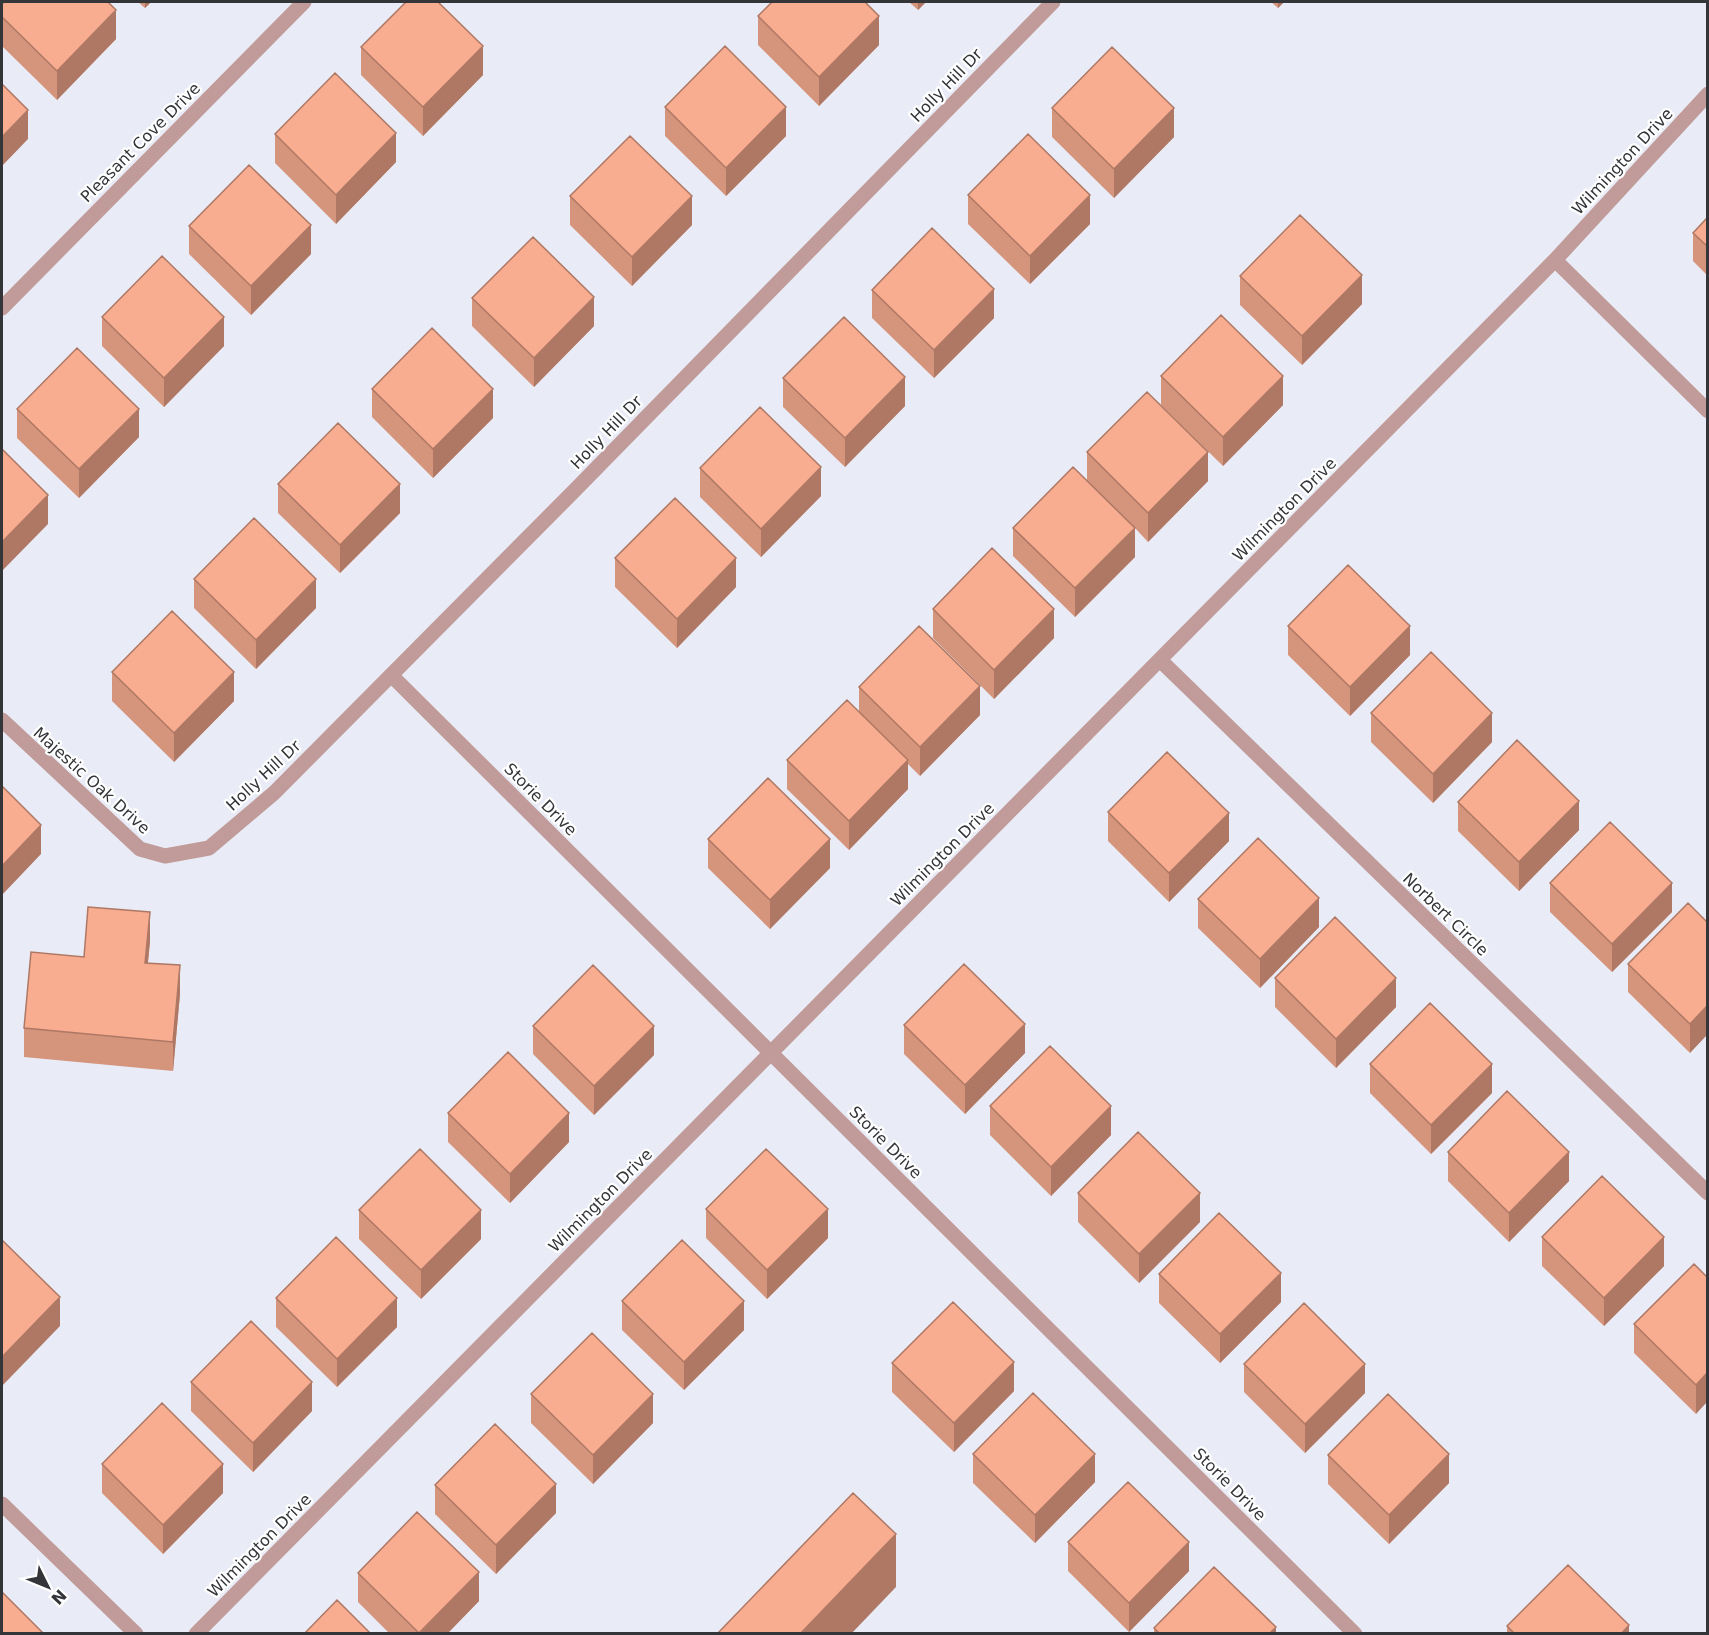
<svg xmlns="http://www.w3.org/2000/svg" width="1709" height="1635" font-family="'DejaVu Sans',sans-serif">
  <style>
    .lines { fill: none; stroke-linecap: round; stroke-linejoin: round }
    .minor { stroke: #c09b99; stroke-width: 15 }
    .wall { fill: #d5947c }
    .shaded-wall { fill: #ae7865 }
    .building { fill: #f8ac90; stroke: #ae7865; stroke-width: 1.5 }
    .labels { text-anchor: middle; stroke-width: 4.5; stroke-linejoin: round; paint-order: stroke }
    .street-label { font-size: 16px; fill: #333539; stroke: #fff }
  </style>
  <rect width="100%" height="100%" fill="#e9ecf6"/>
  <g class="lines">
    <path class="minor" d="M1555 260 1708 411
      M2 308 304 2
      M1160 660 1708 1193
      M391 675 1355 1634
      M2 720 140 849 165 856 209 848 274 793 574 491 1053 2
      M2 1504 136 1634
      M196 1634 1555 260 1708 94"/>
  </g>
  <path class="wall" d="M138 2H151L145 8Z
    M909 2H926L918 10Z
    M1271 2H1284L1278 8Z
    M2 4 116 39 57 100 2 46Z
    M758 16 879 45 819 106 758 45Z
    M361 47 483 75 423 136 361 75Z
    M665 107 786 136 726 196 665 136Z
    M1052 108 1174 137 1114 198 1052 137Z
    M275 134 396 162 336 224 275 163Z
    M968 195 1090 224 1030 284 968 224Z
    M570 196 692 225 632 286 570 225Z
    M1707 218V275L1693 261V233Z
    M189 226 311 254 251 315 189 254Z
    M1240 276 1362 304 1302 365 1240 305Z
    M872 290 994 318 934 378 872 318Z
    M472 298 594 326 534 387 472 326Z
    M102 317 224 346 164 407 102 346Z
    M1161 376 1283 405 1223 466 1161 405Z
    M783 378 905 406 845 467 783 407Z
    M372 389 493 418 433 478 372 417Z
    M17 409 139 437 79 498 17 438Z
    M1087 452 1208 481 1148 542 1135 528V557L1075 617 1013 556V528L1087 480Z
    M700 468 821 496 761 557 700 497Z
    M278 484 400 513 340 573 278 513Z
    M615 558 736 587 677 648 615 587Z
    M194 579 316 608 256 669 194 608Z
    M933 609 1054 638 994 699 933 638Z
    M1288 626 1410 655 1350 716 1288 655Z
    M112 672 234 701 174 762 112 701Z
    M859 687 980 715 920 776 908 764V789L849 850 787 789V760L859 711Z
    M1371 713 1492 742 1433 803 1371 742Z
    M1458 802 1579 830 1519 891 1458 831Z
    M1108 812 1229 841 1169 902 1108 841Z
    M708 839 830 868 770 929 708 868Z
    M1550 883 1672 912 1612 972 1550 912Z
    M1198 899 1319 927 1260 988 1198 928Z
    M1707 922 1690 1053 1628 992V964Z
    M150 941 148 963 180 994 173 1071 24 1057V1028L84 957Z
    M1275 978 1396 1007 1336 1068 1275 1007Z
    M904 1025 1025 1053 965 1114 904 1054Z
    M533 1026 654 1055 594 1115 533 1054Z
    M1370 1064 1492 1093 1431 1154 1370 1093Z
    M990 1106 1111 1135 1051 1196 990 1135Z
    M448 1113 569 1142 510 1203 448 1142Z
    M1448 1152 1569 1181 1509 1242 1448 1181Z
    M1078 1193 1200 1222 1139 1283 1078 1222Z
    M706 1209 828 1238 767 1299 706 1238Z
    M359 1210 481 1239 421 1299 359 1239Z
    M1542 1237 1664 1266 1604 1326 1542 1266Z
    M1159 1274 1281 1302 1220 1363 1159 1303Z
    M1707 1277 1696 1414 1634 1353V1324Z
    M276 1298 397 1327 337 1387 276 1327Z
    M622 1301 744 1330 684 1390 622 1330Z
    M892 1363 1014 1391 954 1452 892 1392Z
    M1244 1364 1365 1393 1305 1453 1244 1392Z
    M191 1382 312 1411 253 1472 191 1411Z
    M531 1394 653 1423 593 1484 531 1423Z
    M973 1454 1095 1482 1035 1543 973 1483Z
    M1328 1455 1449 1483 1389 1544 1328 1484Z
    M102 1464 223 1493 163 1554 102 1493Z
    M435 1485 556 1513 496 1574 435 1514Z
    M1068 1542 1189 1571 1129 1632 1068 1571Z
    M358 1573 479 1601 447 1634H390L358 1602Z
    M1507 1626 1629 1634H1507Z
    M1154 1628 1276 1634H1154Z"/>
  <path class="shaded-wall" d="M145 2H151L145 8Z
    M918 2H926L918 10Z
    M1278 2H1284L1278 8Z
    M116 10V39L57 100V71Z
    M879 16V45L819 106V77Z
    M483 46V75L423 136V107Z
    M786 107V136L726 196V168Z
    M1174 108V137L1114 198V169Z
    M28 110V139L2 166V137Z
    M396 133V162L336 224V195Z
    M1090 195V224L1030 284V256Z
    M692 196V225L632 286V257Z
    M311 225V254L251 315V286Z
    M1362 275V304L1302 365V336Z
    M994 289V318L934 378V350Z
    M594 297V326L534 387V358Z
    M224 317V346L164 407V378Z
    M1283 376V405L1223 466V437Z
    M905 377V406L845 467V438Z
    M493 389V418L433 478V449Z
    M139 409V437L79 498V469Z
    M1208 452V481L1148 542V513Z
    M821 467V496L761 557V529Z
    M400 484V513L340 573V545Z
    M48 495V524L2 571V542Z
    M1135 528V557L1075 617V588Z
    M736 558V587L677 648V619Z
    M316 579V608L256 669V640Z
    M1054 609V638L994 699V670Z
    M1410 626V655L1350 716V687Z
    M234 672V701L174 762V733Z
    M980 686V715L920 776V747Z
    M1492 713V742L1433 803V774Z
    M908 760V789L849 850V821Z
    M1579 801V830L1519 891V862Z
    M1229 813V841L1169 902V873Z
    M41 825V854L2 895V866Z
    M830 839V868L770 929V900Z
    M1672 883V912L1612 972V944Z
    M1319 898V927L1260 988V959Z
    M150 912V941L145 991V963Z
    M180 965V994L173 1071V1042Z
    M1396 978V1007L1336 1068V1039Z
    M1707 1006V1035L1690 1053V1024Z
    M1025 1024V1053L965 1114V1085Z
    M654 1026V1055L594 1115V1086Z
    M1492 1064V1093L1431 1154V1125Z
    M1111 1106V1135L1051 1196V1167Z
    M569 1113V1142L510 1203V1174Z
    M1569 1152V1181L1509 1242V1213Z
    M1200 1193V1222L1139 1283V1254Z
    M828 1209V1238L767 1299V1270Z
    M481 1210V1239L421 1299V1270Z
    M1664 1237V1266L1604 1326V1298Z
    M1281 1273V1302L1220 1363V1334Z
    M60 1297V1326L2 1386V1357Z
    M397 1298V1327L337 1387V1359Z
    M744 1301V1330L684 1390V1362Z
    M1014 1362V1391L954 1452V1423Z
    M1365 1364V1393L1305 1453V1424Z
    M1707 1373V1402L1696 1414V1385Z
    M312 1382V1411L253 1472V1443Z
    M653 1394V1423L593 1484V1455Z
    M1095 1454V1482L1035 1543V1515Z
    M1449 1454V1483L1389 1544V1515Z
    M223 1464V1493L163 1554V1525Z
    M556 1484V1513L496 1574V1545Z
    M896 1534V1587L851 1634H800Z
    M1189 1542V1571L1129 1632V1603Z
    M479 1572V1601L447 1634H419Z
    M1629 1625V1634H1621Z
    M1276 1627V1634H1269Z"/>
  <path class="building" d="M4 2H108L116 10 57 71 2 17V4Z
    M406 2H438L483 46 423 107 361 47Z
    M772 2H865L879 16 819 77 758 16Z
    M725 46 786 107 726 168 665 107Z
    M1112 47 1174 108 1114 169 1052 108Z
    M335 73 396 133 336 195 275 134Z
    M2 84 28 110 2 137Z
    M1028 134 1090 195 1030 256 968 195Z
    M630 136 692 196 632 257 570 196Z
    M249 165 311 225 251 286 189 226Z
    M1300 215 1362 275 1302 336 1240 276Z
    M1707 218V246L1693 233Z
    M932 228 994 289 934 350 872 290Z
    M533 237 594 297 534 358 472 298Z
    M162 256 224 317 164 378 102 317Z
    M1221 315 1283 376 1223 437 1161 376Z
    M844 317 905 377 845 438 783 378Z
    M432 328 493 389 433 449 372 389Z
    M77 348 139 409 79 469 17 409Z
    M1147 392 1208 452 1148 513 1087 452Z
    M760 407 821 467 761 529 700 468Z
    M338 423 400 484 340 545 278 484Z
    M2 449 48 495 2 542Z
    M1073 467 1135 528 1075 588 1013 528Z
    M675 498 736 558 677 619 615 558Z
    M254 518 316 579 256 640 194 579Z
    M992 548 1054 609 994 670 933 609Z
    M1348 565 1410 626 1350 687 1288 626Z
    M172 611 234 672 174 733 112 672Z
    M919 626 980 686 920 747 859 687Z
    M1431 652 1492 713 1433 774 1371 713Z
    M847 700 908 760 849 821 787 760Z
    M1517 740 1579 801 1519 862 1458 802Z
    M1167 752 1229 813 1169 873 1108 812Z
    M768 778 830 839 770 900 708 839Z
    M2 786 41 825 2 866Z
    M1610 822 1672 883 1612 944 1550 883Z
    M1258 838 1319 898 1260 959 1198 899Z
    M1688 903 1707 922V1006L1690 1024 1628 964Z
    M88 907 150 912 145 963 180 965 173 1042 24 1028 31 952 84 957Z
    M1335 917 1396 978 1336 1039 1275 978Z
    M964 964 1025 1024 965 1085 904 1025Z
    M593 965 654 1026 594 1086 533 1026Z
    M1430 1003 1492 1064 1431 1125 1370 1064Z
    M1050 1046 1111 1106 1051 1167 990 1106Z
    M508 1052 569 1113 510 1174 448 1113Z
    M1507 1091 1569 1152 1509 1213 1448 1152Z
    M1138 1132 1200 1193 1139 1254 1078 1193Z
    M420 1149 481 1210 421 1270 359 1210Z
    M766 1149 828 1209 767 1270 706 1209Z
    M1602 1176 1664 1237 1604 1298 1542 1237Z
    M1219 1213 1281 1273 1220 1334 1159 1274Z
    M336 1237 397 1298 337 1359 276 1298Z
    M2 1240 60 1297 2 1357Z
    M682 1240 744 1301 684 1362 622 1301Z
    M1694 1264 1707 1277V1373L1696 1385 1634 1324Z
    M953 1302 1014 1362 954 1423 892 1363Z
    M1304 1303 1365 1364 1305 1424 1244 1364Z
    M251 1321 312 1382 253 1443 191 1382Z
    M592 1333 653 1394 593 1455 531 1394Z
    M1033 1393 1095 1454 1035 1515 973 1454Z
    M1388 1394 1449 1454 1389 1515 1328 1455Z
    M162 1403 223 1464 163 1525 102 1464Z
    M495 1424 556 1484 496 1545 435 1485Z
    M1128 1482 1189 1542 1129 1603 1068 1542Z
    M853 1493 896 1534 800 1634H717Z
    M417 1512 479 1572 419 1633 358 1573Z
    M1568 1565 1629 1625 1621 1634H1515L1507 1626Z
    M1214 1567 1276 1627 1269 1634H1160L1154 1628Z
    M2 1592 44 1634H2Z
    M337 1600 371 1634H304Z"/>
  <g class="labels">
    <g class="street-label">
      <text transform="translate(946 85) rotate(-46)" y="6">Holly Hill Dr</text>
      <text transform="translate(140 142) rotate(-45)" y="6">Pleasant Cove Drive</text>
      <text transform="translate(1622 161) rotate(-47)" y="6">Wilmington Drive</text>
      <text transform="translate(606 432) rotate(-46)" y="6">Holly Hill Dr</text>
      <text transform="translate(1284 509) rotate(-45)" y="6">Wilmington Drive</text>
      <text transform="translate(263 775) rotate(-43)" y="6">Holly Hill Dr</text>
      <text transform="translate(92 780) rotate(42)" y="6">Majestic Oak Drive</text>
      <text transform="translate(541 799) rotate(45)" y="6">Storie Drive</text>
      <text transform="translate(942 854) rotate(-45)" y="6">Wilmington Drive</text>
      <text transform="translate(1446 914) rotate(44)" y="6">Norbert Circle</text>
      <text transform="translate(886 1142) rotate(45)" y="6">Storie Drive</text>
      <text transform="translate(600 1200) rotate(-45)" y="6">Wilmington Drive</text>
      <text transform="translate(1230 1484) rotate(45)" y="6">Storie Drive</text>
      <text transform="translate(259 1545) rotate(-45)" y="6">Wilmington Drive</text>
    </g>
  </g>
  <rect width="1709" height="1635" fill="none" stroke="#333539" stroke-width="6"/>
  <g transform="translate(48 1587) rotate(133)" stroke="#ffffff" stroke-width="4.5" paint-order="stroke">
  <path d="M0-4.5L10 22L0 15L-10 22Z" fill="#333539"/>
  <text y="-9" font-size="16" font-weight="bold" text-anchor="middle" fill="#333539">N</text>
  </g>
</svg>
